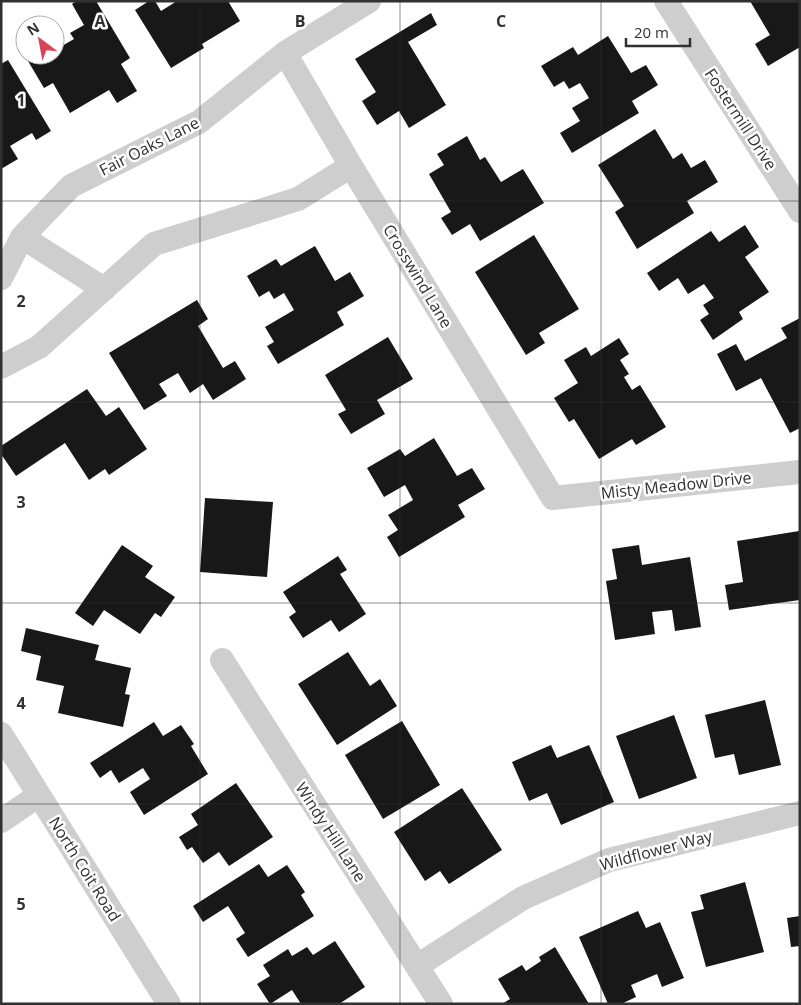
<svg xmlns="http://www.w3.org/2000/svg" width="801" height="1005" font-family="'Open Sans',sans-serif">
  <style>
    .building { fill: #181818 }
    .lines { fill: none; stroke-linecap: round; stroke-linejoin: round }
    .minor { stroke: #cecece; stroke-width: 24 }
    .grid { fill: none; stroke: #313131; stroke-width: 1; stroke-opacity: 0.55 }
    .labels { text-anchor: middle; stroke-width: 5; stroke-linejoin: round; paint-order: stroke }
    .street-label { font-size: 16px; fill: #313131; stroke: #fff }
    .grid-label { font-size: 16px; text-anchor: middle; font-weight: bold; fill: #313131; stroke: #fff; stroke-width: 5; stroke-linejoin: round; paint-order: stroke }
  </style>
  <rect width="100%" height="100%" fill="#fff"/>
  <path class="building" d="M76 1H96L130 58 121 64 137 91 117 103 109 90 70 113 53 83 44 88 25 56 27 55H55V50L74 39 70 33 84 25 72 4Z
    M149 1H155L161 11 177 1H228L240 21 202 44 204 48 171 68 135 10Z
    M750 1H800V47L768 66 755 44 770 35Z
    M431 13 437 25 408 42 446 105 409 128 399 111 377 125 362 101 376 92 355 59Z
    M608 36 631 73 646 65 658 85 632 101 639 113 572 153 560 133 580 121 572 108 589 98 580 83 569 89 564 81 554 87 541 66 573 47 578 55Z
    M8 60 51 131 36 140 32 133 10 146 18 159 1 169V64Z
    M655 129 673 159 682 153 691 168 705 160 718 182 687 201 694 213 637 249 615 212 624 206 598 165Z
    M467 136 480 160 485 157 501 182 523 169 544 203 480 241 470 224 452 235 441 218 451 212 429 174 444 165 437 154Z
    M745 225 759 247 745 257 769 292 739 312 743 319 713 340 700 320 709 314 703 305 714 298 704 284 688 294 678 278 659 291 647 273 711 231 719 242Z
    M534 235 579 309 539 333 545 343 526 355 475 272Z
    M315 246 335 281 350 272 364 296 337 312 344 325 278 364 267 346 274 342 265 327 294 310 284 293 274 299 269 291 259 297 247 276 276 259 281 266Z
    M197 300 208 319 198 326 223 368 235 361 246 379 213 400 203 384 190 393 178 373 159 384 167 396 144 410 109 353Z
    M800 318V428L790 433 761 378 736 391 717 354 736 344 745 361 787 338 781 328Z
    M388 337 413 379 377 400 385 414 351 434 338 414 346 410 325 375Z
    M619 338 629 354 620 360 629 374 624 377 632 390 640 385 666 427 636 445 632 439 599 459 574 419 569 422 554 398 578 383 564 360 586 347 591 356Z
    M87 389 106 416 119 407 147 449 109 475 105 469 89 480 65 443 16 476 1 454V446Z
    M434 438 457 476 472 468 485 489 458 505 465 517 399 557 387 537 398 530 388 515 413 500 405 485 384 497 367 468 400 449 405 456Z
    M205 498 273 502 267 577 200 572Z
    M799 531 800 538V600L729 610 725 585 743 582 737 541Z
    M122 545 153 566 145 577 175 597 161 617 155 613 140 634 104 610 93 626 75 613Z
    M639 545 642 565 690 557 701 627 675 631 672 610 652 612 655 634 615 640 606 581 617 579 612 549Z
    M338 556 347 570 340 574 366 614 339 632 331 620 303 638 289 617 296 612 283 592Z
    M26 628 99 645 95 660 131 668 125 694 130 695 123 727 58 713 64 686 36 680 41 656 21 651Z
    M348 652 370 686 380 679 397 706 337 745 298 684Z
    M765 700 781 765 739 775 734 754 715 758 705 715Z
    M674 715 697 778 639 799 616 736Z
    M402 721 440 785 383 819 345 755Z
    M154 722 163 736 181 725 194 744 191 746 208 774 144 815 130 792 150 779 143 768 119 783 111 770 100 778 90 763Z
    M551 745 557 758 589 745 614 802 561 825 547 793 529 801 512 762Z
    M236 783 273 837 229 866 219 852 203 863 192 847 187 850 179 837 198 825 191 814Z
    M462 788 502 850 449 884 440 871 425 881 394 832Z
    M259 864 268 877 287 865 305 892 301 895 314 916 248 957 236 939 245 933 228 906 203 922 193 906Z
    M745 882 764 952 706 967 691 912 704 909 700 895Z
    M638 911 646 928 660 922 684 978 662 987 657 974 631 985 636 997 621 1004H608L579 937Z
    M800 916V946L791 947 787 918Z
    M335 941 365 987 339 1004H301L292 990 270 1004 257 984 270 976 263 965 288 949 292 956 307 947 313 955Z
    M555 947 589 1004H502L510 999 498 979 522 965 526 971 541 961 539 957Z"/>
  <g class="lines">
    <path class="minor" d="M666 1 800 211
      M285 53 351 166 553 498 800 472
      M22 237 104 289
      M1 278 22 237 71 186 199 122 285 53 369 1
      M1 367 39 347 154 244 298 199 351 166
      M222 660 441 1004
      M1 734 169 1004
      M1 821 39 795
      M417 966 523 898 609 860 800 813"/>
  </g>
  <path class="grid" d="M200 1V1004M400 1V1004M601 1V1004M1 201H800M1 402H800M1 603H800M1 804H800"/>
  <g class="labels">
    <g class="street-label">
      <text transform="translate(741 119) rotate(57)" y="6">Fostermill Drive</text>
      <text transform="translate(149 146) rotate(-27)" y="6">Fair Oaks Lane</text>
      <text transform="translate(418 276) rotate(59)" y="6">Crosswind Lane</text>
      <text transform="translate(676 485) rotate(-6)" y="6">Misty Meadow Drive</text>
      <text transform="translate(331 832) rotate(57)" y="6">Windy Hill Lane</text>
      <text transform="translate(656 850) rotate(-15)" y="6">Wildflower Way</text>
      <text transform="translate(85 869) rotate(58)" y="6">North Coit Road</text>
    </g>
  </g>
  <g class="grid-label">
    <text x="100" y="27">A</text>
    <text x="300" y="27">B</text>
    <text x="501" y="27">C</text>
    <text x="21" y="106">1</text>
    <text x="21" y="307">2</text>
    <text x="21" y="508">3</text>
    <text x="21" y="709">4</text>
    <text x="21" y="910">5</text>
  </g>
  <rect width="801" height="1005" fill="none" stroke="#313131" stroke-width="5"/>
  <g transform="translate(40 40) rotate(328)"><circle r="24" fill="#ffffff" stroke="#adadad"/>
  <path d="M0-4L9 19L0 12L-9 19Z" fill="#da4258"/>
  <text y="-8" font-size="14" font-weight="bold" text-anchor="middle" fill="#313131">N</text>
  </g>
  <path d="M626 38v8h64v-8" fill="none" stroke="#313131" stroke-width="2.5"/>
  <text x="634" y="38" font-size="15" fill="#313131" stroke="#ffffff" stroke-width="4" paint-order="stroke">20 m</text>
</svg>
